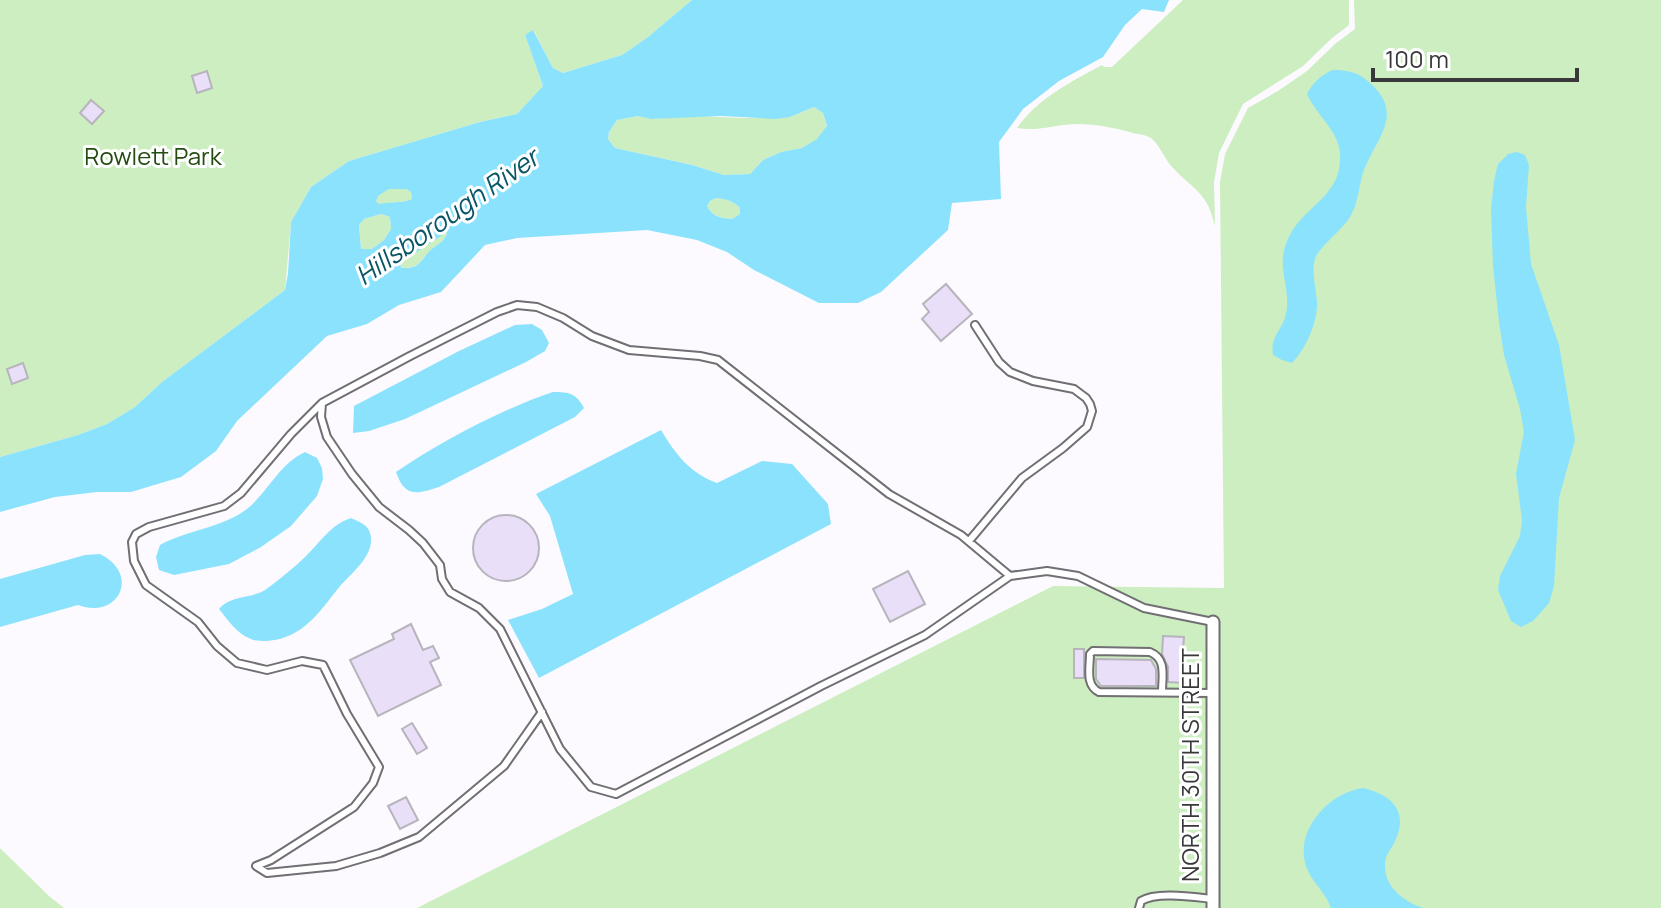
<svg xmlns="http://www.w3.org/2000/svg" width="1661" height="908" font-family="Manrope,sans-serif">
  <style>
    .green { fill: #cceec1 }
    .water { fill: #8be2fc; fill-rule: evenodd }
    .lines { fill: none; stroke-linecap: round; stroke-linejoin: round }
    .river { stroke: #8be2fc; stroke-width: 24 }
    .building { fill: #e9dff9; stroke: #b7b4bb; stroke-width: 2 }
    .lane-casing { stroke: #716e74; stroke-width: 10 }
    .street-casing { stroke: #716e74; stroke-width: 15 }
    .lane { stroke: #fff; stroke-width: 6 }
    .street { stroke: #fff; stroke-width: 11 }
    .labels { text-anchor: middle; stroke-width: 6; stroke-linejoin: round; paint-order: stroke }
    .park-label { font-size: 24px; fill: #234b12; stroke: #fff }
    .street-label { font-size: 24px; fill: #383739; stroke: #fff }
    .water-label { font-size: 26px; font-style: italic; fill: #075566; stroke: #fff }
  </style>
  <rect width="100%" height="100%" fill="#fcfafe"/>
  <path class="green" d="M0 0H692L648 37 622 55 563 73 553 68 534 31 525 35 543 86 517 114 480 122 349 161 311 187 291 222 285 290 162 382 135 407 107 424 78 435 0 457Z
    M1183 0H1349V25L1331 39 1303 66 1243 104 1219 153 1214 182 1215 226C1207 192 1195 191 1173 168 1165 160 1160 145 1151 138 1146 135 1138 134 1133 133 1116 128 1096 124 1078 124 1057 124 1038 132 1017 128 1038 98 1071 82 1102 65L1104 67H1112Z
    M1354 0H1661V908H417L1053 586 1224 588 1220 182 1225 154 1248 108 1278 91 1307 71 1335 44 1355 29Z
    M814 107 823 113 827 127 818 139 802 148 781 152 763 160 750 174 724 175 692 165 615 148 608 139 609 132 617 120 638 116 651 119 696 116 744 118 790 117Z
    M389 189H406L411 192 412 199C401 204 391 201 379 205L376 201 379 194Z
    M716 198C726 199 733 201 740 208V214L732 219C721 218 713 217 707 206L710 201Z
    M381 214 390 217 391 229 384 240 372 249H361L359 225 364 219Z
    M433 227H444L447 234C443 242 440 243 433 248 419 260 423 268 401 268 395 244 411 233 433 227Z
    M0 848 49 896 64 908H0Z"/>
  <path class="water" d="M692 0H1169L1164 12 1142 9 1125 25 1103 57 1059 81 1023 109 999 142 1001 199 952 203 948 230 881 292 858 303H819L754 270 727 252 697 240 647 230 517 238 485 245 441 292 399 305 367 324 327 336 237 421 216 451 181 477 131 492H97L55 497 0 512V457L78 435 107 424 135 407 162 382 285 290 288 273 291 222 311 187 349 161 480 122 517 114 543 86 525 35 533 30 553 68 563 73 622 55 648 37ZM814 107 823 113 827 126 817 139 802 148 781 152 763 160 750 174 724 175 692 165 615 148 608 139 609 132 617 120 638 116 651 119 721 116 776 119 790 117ZM389 189H406L411 192 412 199C401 204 390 201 379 204L376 201 379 195ZM716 198C726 199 733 201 740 208V214L732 219C720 218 713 217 707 206L710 201ZM381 214 390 217 391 229 384 240 372 249H361L359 225 364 219ZM433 227H444L447 234C443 242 440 243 433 248 420 259 422 269 401 268 395 244 412 232 433 227Z
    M1332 70C1348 70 1358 72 1370 83 1407 116 1373 140 1362 176 1358 191 1358 204 1350 217 1342 230 1318 248 1315 259 1311 272 1316 288 1317 302 1318 321 1306 349 1292 363L1282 360 1273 355C1270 336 1282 331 1286 314 1292 286 1273 265 1290 235 1306 204 1343 196 1340 153 1338 130 1316 115 1307 94 1313 82 1321 76 1332 70Z
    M1517 152 1525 155 1529 165 1526 207 1531 264 1559 345 1575 440 1559 498 1554 586 1549 603 1533 621 1521 627 1511 621 1498 590 1500 576 1520 536 1522 520 1516 474 1524 432 1520 409 1504 355 1499 322 1493 266 1491 209 1494 181 1498 164 1508 154Z
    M532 324 542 330 549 343 545 351 526 362 405 419 369 431 353 433 354 406 459 351 515 325Z
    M553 392C569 392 576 393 584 408L575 417 439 487C417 494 405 498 396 472 440 442 502 409 553 392Z
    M661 430C676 455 690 473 717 483L762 461 792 464 828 504 831 524 539 678 508 620 542 609 573 594 550 516 536 494Z
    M305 452 317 458 322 468 323 479 317 496 291 526 261 547 229 564 174 575 159 570 156 557 160 545C187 530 222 528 247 509 268 492 279 464 305 452Z
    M351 518C362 523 371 526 371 539 372 557 352 573 341 585 322 608 307 634 275 640 268 641 257 642 251 639 237 634 228 620 219 609 231 595 250 599 265 590 278 581 292 569 304 558 320 543 330 525 351 518Z
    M100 554C142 575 117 620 78 605L0 627V579L85 555Z
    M1363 788C1392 795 1409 811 1395 841 1392 849 1385 854 1385 864 1384 887 1403 901 1423 908H1331C1326 893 1314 884 1308 871 1291 834 1327 793 1363 788Z"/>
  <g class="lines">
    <path class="river" d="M373 266 459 210"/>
  </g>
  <path class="building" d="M207 71 212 88 197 93 192 76Z
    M91 100 104 111 92 124 80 113Z
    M946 284 972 314 941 341 922 319 929 312 923 304Z
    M23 363 28 378 12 384 7 369Z
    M473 548a33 33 0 1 1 66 0a33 33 0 1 1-66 0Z
    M908 571 925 604 890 622 873 589Z
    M411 624 423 650 433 646 439 658 430 662 441 685 378 716 350 660 394 639 392 634Z
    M1163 636 1184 637 1182 661H1185L1184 683 1168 682V667L1162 654Z
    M1074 649H1084V678H1074Z
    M1096 659 1151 660 1156 669V686H1101L1096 679Z
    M412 723 427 748 417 754 402 729Z
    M406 797 418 820 400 829 388 806Z"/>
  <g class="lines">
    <defs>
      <path id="lane" d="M322 403 291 434 241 493 224 506 149 527 136 534 132 542 134 561 146 585 198 622 217 646 237 663 267 670 302 661 323 665 347 714 379 767 373 783 354 807 271 860 256 866 267 873 336 866 380 853 419 837 504 766 542 712
        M969 541 1022 478 1063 448 1087 427 1092 411 1090 404 1086 398 1074 389 1033 381 1010 372 999 362 975 325
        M1010 576 925 635 821 686 616 794 591 787 560 749 500 629 479 608 450 592 442 579 440 565 423 543 409 530 379 507 352 474 327 437 321 417 322 403 410 356 497 312 517 305 537 307 563 318 592 336 629 350 700 356 718 360 889 494 961 535 1010 576 1047 571 1078 576 1144 608 1213 622
        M1162 692C1162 676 1167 659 1150 652L1093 651 1090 654C1090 668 1085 685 1099 692L1213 693
        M1139 908 1141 901C1156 891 1194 897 1213 899"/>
      <path id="street" d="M1213 622V908"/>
    </defs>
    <use href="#lane" class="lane-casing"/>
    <use href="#street" class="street-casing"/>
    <use href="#lane" class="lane"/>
    <use href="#street" class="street"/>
  </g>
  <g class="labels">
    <g class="park-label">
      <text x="153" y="165">Rowlett Park</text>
    </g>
    <g class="street-label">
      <text transform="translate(1191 765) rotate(-90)" y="8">NORTH 30TH STREET</text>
    </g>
    <g class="water-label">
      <text transform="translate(447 217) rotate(-35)" y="9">Hillsborough River</text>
    </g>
  </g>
  <path d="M1373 68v12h204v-12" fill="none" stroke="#383739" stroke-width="4"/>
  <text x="1385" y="68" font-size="24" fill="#383739" stroke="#ffffff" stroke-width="6" paint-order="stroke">100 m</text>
</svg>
